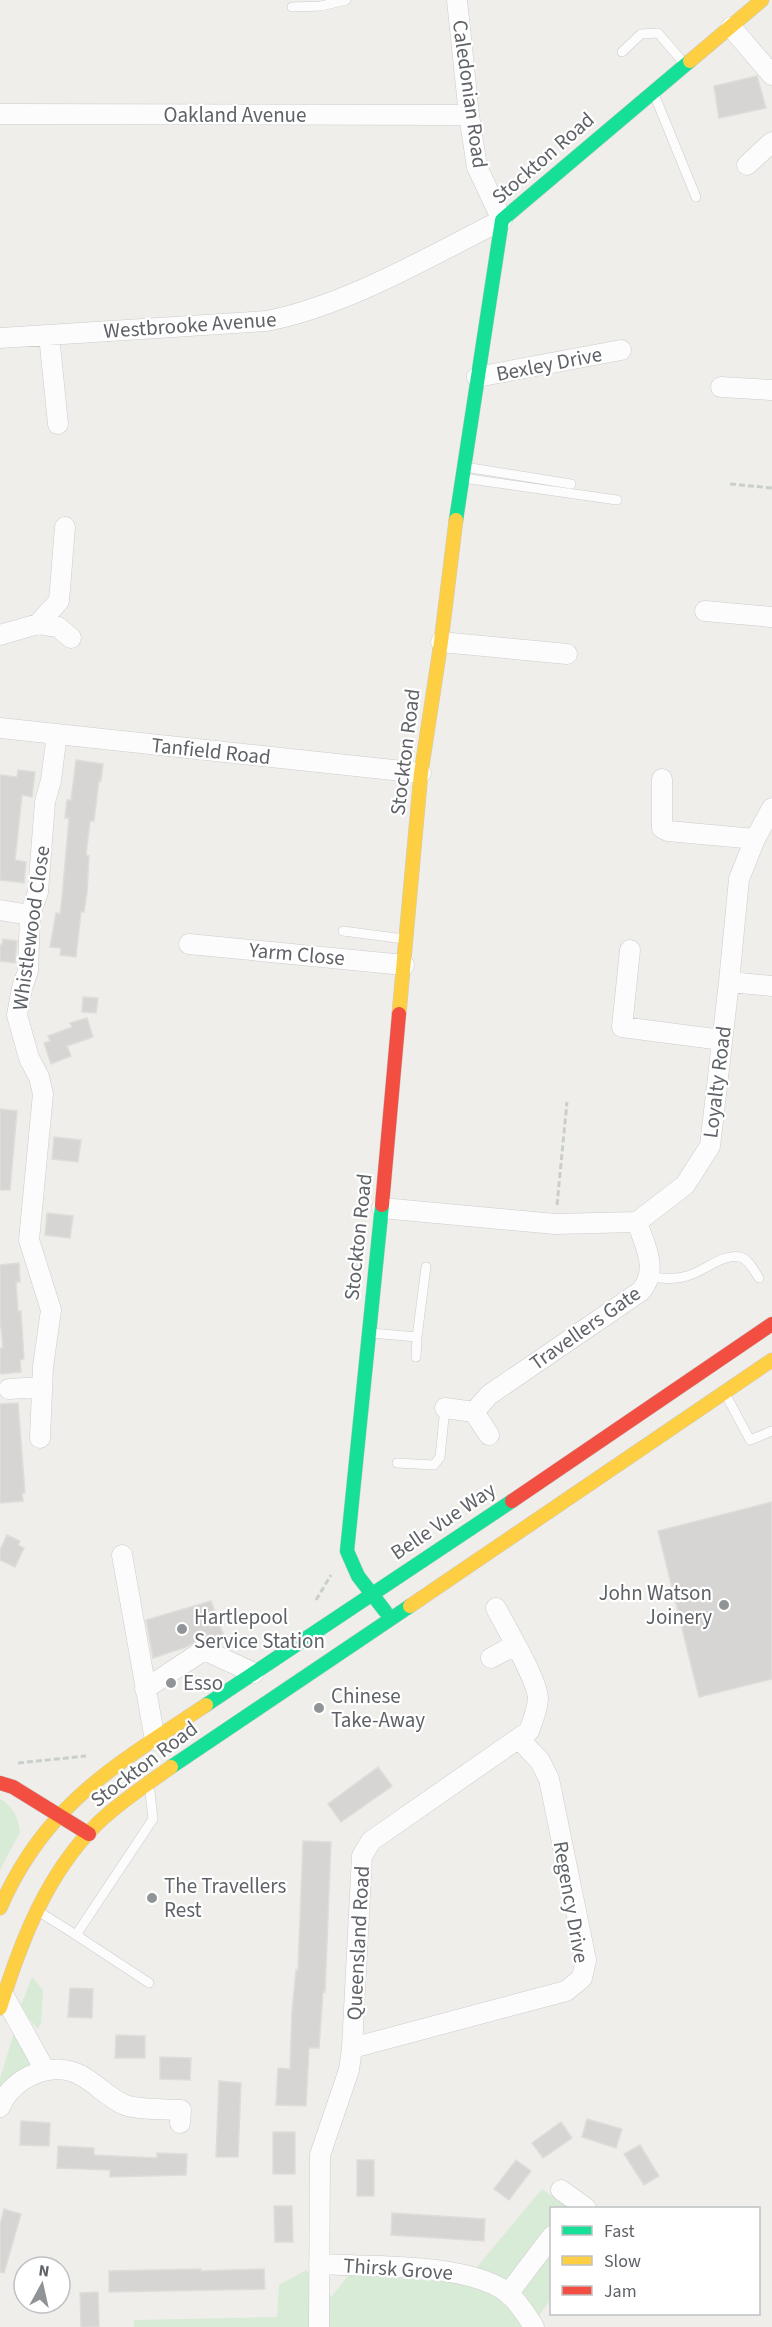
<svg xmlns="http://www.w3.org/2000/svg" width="772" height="2327" font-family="'Source Sans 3',sans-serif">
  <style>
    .green { fill: #d8ebd6 }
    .building { fill: #d6d5d3; stroke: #deddd9; stroke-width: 1.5 }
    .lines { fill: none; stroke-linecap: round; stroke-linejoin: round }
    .lane-casing { stroke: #cbcccc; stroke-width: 10 }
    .street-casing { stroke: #cbcccc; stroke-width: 21 }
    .fast-casing { stroke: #cacacb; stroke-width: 15 }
    .slow-casing { stroke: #cacacb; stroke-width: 15 }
    .jam-casing { stroke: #cacacb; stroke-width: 15 }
    .path { stroke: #cacfcc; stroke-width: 3; stroke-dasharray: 6 3; stroke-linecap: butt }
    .lane { stroke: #fdfcfc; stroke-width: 9 }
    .street { stroke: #fdfcfc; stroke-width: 20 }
    .fast { stroke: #16e098; stroke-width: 14 }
    .slow { stroke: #ffcf43; stroke-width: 14 }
    .jam { stroke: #f24e42; stroke-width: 14 }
    .poi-dot { fill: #919496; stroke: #fff; stroke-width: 2 }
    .labels { text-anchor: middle; stroke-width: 4.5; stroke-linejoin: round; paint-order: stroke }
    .street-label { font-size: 21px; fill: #5f6368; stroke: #fff }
    .poi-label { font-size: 21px; fill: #5f6368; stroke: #fff; text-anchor: start }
  </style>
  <rect width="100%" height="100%" fill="#efeeea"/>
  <path class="green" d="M0 1799C13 1806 18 1817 20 1832L0 1870Z
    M32 1977 43 1990 41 2023 38 2029 30 2020 21 2005Z
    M15 2029 41 2066 0 2089V2079Z
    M542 2189 569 2208H552L551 2299 531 2327H134V2320L277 2317 279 2285 306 2270 331 2297 349 2275 440 2281 462 2285Z"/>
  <path class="building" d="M757 76 766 108 719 118 714 86Z
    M76 760 103 764 101 781 99 780 94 821H90L86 855 89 856 87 892 84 912H81L76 957 60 955 61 948 50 947 56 913 60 914 62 898 69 818H65L67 800H71Z
    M18 770 35 772 32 797 22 795 15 860 26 862 24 883 0 880V775L17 777Z
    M3 939 17 941 15 963 0 961V945H2Z
    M83 997 98 998 96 1013 82 1012Z
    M87 1018 93 1037 67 1046 71 1056 51 1064 44 1043 50 1041 48 1036 72 1027 70 1023Z
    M0 1109 17 1111 10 1190H0Z
    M54 1137 81 1140 78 1162 52 1159Z
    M47 1213 73 1216 70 1238 45 1235Z
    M19 1263 20 1282H16L18 1311H21L24 1359 20 1360 21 1372 0 1374V1348H3L0 1318V1265Z
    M18 1403 25 1493H22L23 1501 0 1503V1404Z
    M772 1502V1679L699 1697 658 1531Z
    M7 1535 20 1541 18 1545 24 1548 15 1567 0 1560V1550Z
    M211 1601 224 1636 211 1640 203 1638 186 1647 153 1658 146 1620Z
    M378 1767 392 1786 341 1822 328 1804Z
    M303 1841 331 1842 325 1992 323 1991 319 2048H309L306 2106 276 2105 278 2068 290 2069 292 2012 296 1970H298Z
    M70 1988 93 1989 92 2018 68 2017Z
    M116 2035 145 2036V2058H115Z
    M160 2057 191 2058 190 2080 160 2079Z
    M219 2081 241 2083 238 2157H216Z
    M587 2119 622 2129 616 2148 582 2137Z
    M21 2121 50 2123 49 2146 20 2145Z
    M561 2122 572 2138 543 2158 532 2143Z
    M273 2132H295V2174H273Z
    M640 2145 659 2176 644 2185 624 2154Z
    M58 2146 94 2148V2155L157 2158V2153L187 2154 186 2175 110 2177V2170L57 2168Z
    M357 2160H374V2196H357Z
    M516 2160 531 2171 509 2200 494 2189Z
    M274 2206H292L293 2242H275Z
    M4 2209 21 2214 4 2273 0 2272V2225Z
    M392 2213 485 2219 484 2241 391 2235Z
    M201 2269V2271L264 2269 265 2289 109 2292V2271Z
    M98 2292 99 2327H81L80 2293Z"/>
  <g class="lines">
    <defs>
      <path id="lane" d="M292 7 321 6 346 0
        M622 52 641 34 658 33 683 62
        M654 94 696 197
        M465 467 571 484
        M463 478 617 500
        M343 931 404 939
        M649 1277C662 1278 675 1280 687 1276 703 1272 723 1253 740 1257 749 1259 754 1271 759 1278
        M371 1333 417 1337 426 1267
        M416 1357 417 1337
        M727 1397 750 1440 772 1431
        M397 1463 434 1465 440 1457 445 1408
        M41 1913 76 1935 153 1819 150 1792
        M76 1935 149 1983"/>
      <path id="street" d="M731 27 772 75
        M0 114 469 115
        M747 165 772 142
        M49 335 58 424
        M0 338 267 321C348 305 428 257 502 220L477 167 469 115 457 0
        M477 377 621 350
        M721 387 772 390
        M705 611 772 617
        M38 624 58 627 71 638
        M0 635 38 624 59 601 65 527
        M441 642 567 654
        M0 728 421 773
        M662 779V828L668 831 755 839
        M0 910 30 915
        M189 944 404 965
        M630 950 622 1027 722 1040
        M729 982 772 986
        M382 1208 555 1224 637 1222 685 1185 710 1146 729 982 739 879 755 839 772 808
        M9 1389 42 1387
        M445 1408 474 1412 489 1435
        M474 1412 489 1395 641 1291C659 1269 645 1246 637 1222
        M40 1438 43 1367 51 1310 29 1240 43 1094 39 1077 29 1058 17 1015 22 988 28 971 30 915 38 892 45 802 51 780 57 734
        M122 1555 155 1740
        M491 1658 515 1645
        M145 1689 204 1650 254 1673
        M4 1996 45 2070
        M352 2048 566 1991 582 1978 586 1960 549 1779 540 1761 519 1739
        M0 2107C12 2077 53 2059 82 2076 97 2084 108 2098 125 2105 139 2110 165 2109 181 2110L180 2123
        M561 2190 586 2208
        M319 2264C370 2267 470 2262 509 2294 519 2303 527 2316 534 2327
        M508 2294 552 2236
        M319 2327 320 2155 349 2070 352 2048 362 1856 371 1841 529 1731C533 1721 537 1711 538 1699 538 1680 506 1628 496 1608"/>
      <path id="fast" d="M456 520 502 220 690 61
        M382 1205 347 1551 358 1576 385 1611
        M206 1705 512 1501
        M171 1767 410 1606"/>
      <path id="slow" d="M690 61 762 0
        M399 1014 421 773 441 642 456 520
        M410 1606 772 1360
        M0 1908C45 1804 116 1765 206 1705
        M0 2008C21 1941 47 1873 98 1823 120 1802 146 1785 171 1767"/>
      <path id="jam" d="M382 1205 399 1014
        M512 1501 772 1324
        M0 1783 13 1787 89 1834"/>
    </defs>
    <use href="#lane" class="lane-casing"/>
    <use href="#street" class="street-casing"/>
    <use href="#fast" class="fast-casing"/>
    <use href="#slow" class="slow-casing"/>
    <use href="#jam" class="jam-casing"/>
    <path class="path" d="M730 484 772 488
      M557 1205 567 1102
      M316 1600 331 1575
      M18 1763 86 1756"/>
    <use href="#lane" class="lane"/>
    <use href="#street" class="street"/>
    <use href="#fast" class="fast"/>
    <use href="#slow" class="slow"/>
    <use href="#jam" class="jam"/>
  </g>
  <g class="poi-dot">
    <circle cx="724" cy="1605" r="6"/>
    <circle cx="182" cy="1629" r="6"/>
    <circle cx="171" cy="1683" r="6"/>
    <circle cx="319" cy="1708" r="6"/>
    <circle cx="152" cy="1898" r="6"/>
  </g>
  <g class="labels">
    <g class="street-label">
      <text transform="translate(470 94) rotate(82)" y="7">Caledonian Road</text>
      <text x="235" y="122">Oakland Avenue</text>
      <text transform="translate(543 158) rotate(-41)" y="7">Stockton Road</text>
      <text transform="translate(190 325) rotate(-4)" y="7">Westbrooke Avenue</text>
      <text transform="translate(549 364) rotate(-11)" y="7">Bexley Drive</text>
      <text transform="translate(211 751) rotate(6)" y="7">Tanfield Road</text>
      <text transform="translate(405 752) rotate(-83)" y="7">Stockton Road</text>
      <text transform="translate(31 928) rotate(-82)" y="7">Whistlewood Close</text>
      <text transform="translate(297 954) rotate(5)" y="7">Yarm Close</text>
      <text transform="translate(717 1082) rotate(-83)" y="7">Loyalty Road</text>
      <text transform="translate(358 1237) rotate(-84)" y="7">Stockton Road</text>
      <text transform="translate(585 1328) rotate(-35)" y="7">Travellers Gate</text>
      <text transform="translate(443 1521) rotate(-34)" y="7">Belle Vue Way</text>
      <text transform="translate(144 1764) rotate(-37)" y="7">Stockton Road</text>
      <text transform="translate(571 1902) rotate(80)" y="7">Regency Drive</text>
      <text transform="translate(358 1943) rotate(-87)" y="7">Queensland Road</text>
      <text transform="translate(398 2269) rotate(4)" y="7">Thirsk Grove</text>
    </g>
    <g class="poi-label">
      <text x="712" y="1600" text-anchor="end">John Watson<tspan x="712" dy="24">Joinery</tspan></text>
      <text x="194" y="1624">Hartlepool<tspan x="194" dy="24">Service Station</tspan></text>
      <text x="183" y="1690">Esso</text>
      <text x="331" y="1703">Chinese<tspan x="331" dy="24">Take-Away</tspan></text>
      <text x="164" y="1893">The Travellers<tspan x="164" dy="24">Rest</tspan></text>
    </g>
  </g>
  <rect x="550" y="2207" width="210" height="108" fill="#ffffff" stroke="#bfc1c3" stroke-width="1.5"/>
  <rect x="562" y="2226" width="30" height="9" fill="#16e098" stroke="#bfc1c3" stroke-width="1.5"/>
  <text x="604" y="2237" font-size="18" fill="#5f6368">Fast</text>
  <rect x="562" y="2256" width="30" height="9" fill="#ffcf43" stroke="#bfc1c3" stroke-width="1.5"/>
  <text x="604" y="2267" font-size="18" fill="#5f6368">Slow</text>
  <rect x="562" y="2286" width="30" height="9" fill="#f24e42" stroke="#bfc1c3" stroke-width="1.5"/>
  <text x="604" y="2297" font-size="18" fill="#5f6368">Jam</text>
  <g transform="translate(42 2285) rotate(8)"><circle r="28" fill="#ffffff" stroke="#bfc1c3" stroke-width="1.5"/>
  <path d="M0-4.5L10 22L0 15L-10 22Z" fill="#919496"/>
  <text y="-9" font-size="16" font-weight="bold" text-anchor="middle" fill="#5f6368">N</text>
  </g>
</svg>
